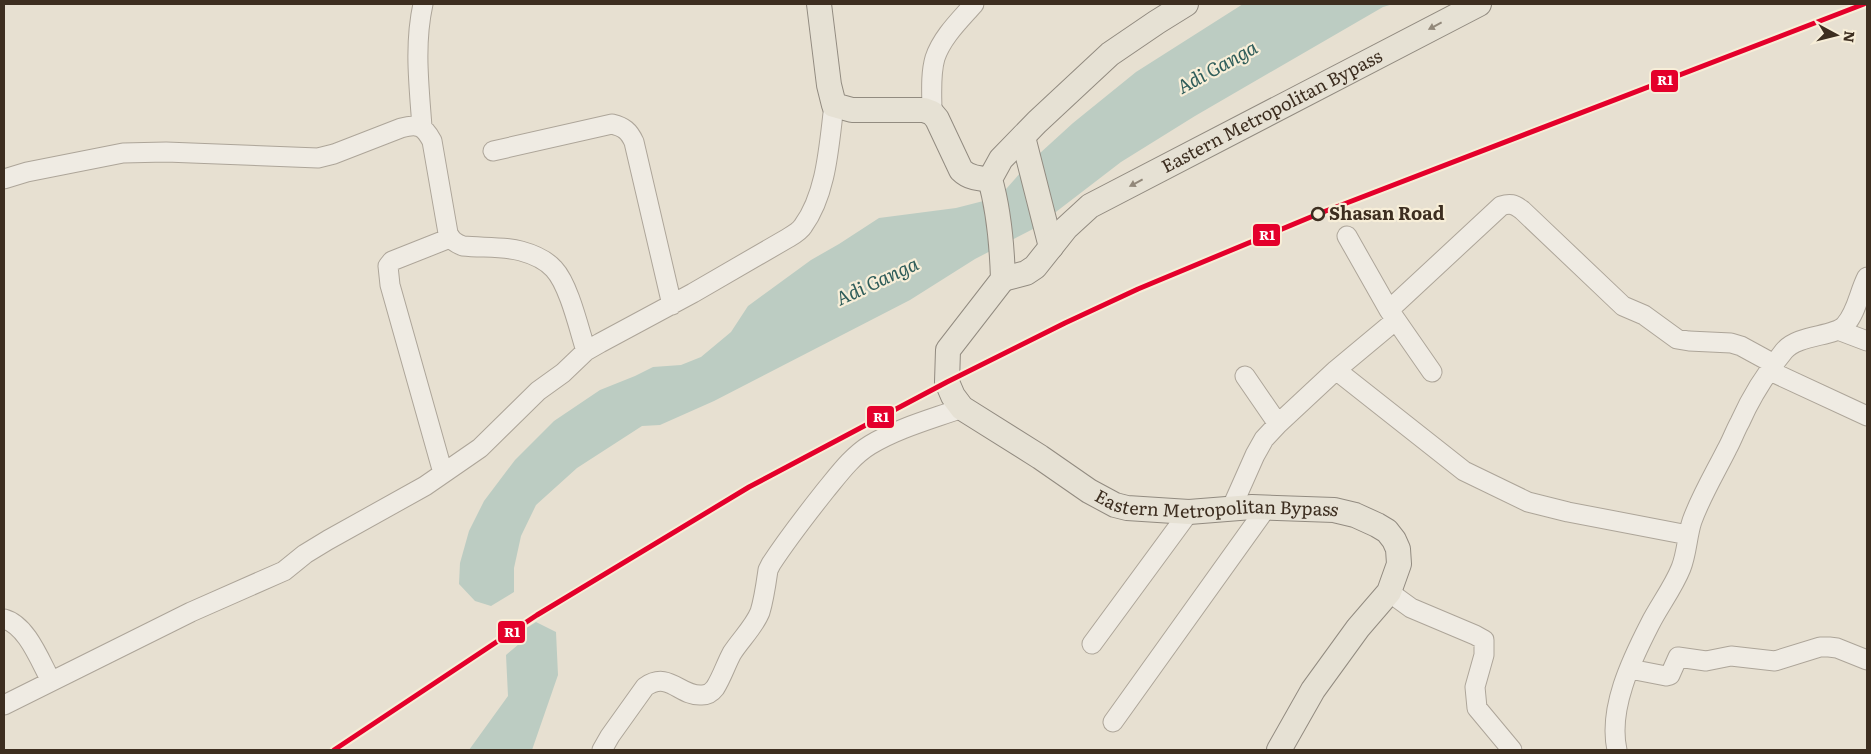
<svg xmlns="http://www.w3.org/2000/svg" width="1871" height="754" font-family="Literata,serif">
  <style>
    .water { fill: #bcccc2 }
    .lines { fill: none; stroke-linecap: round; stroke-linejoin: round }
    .minor-casing { stroke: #ada599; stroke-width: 21 }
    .major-casing { stroke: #928b80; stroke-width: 26 }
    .minor { stroke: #efebe3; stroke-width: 19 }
    .major { stroke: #e6e1d4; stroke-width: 24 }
    .rail-1-casing { stroke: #f7eed8; stroke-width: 9 }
    .rail-1 { stroke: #e4002b; stroke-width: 5 }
    .oneway { fill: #92887a }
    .stop-dot { fill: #f7eed8; stroke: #3d2e20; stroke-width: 2.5 }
    .labels { text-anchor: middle; stroke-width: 4.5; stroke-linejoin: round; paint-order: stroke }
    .street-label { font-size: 18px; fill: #3d2e20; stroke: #f7eed8 }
    .stop-label { font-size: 18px; font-weight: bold; fill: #3d2e20; stroke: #f7eed8; text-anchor: start }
    .water-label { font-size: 19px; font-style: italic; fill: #2f5d5a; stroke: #f7eed8 }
    .line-badge { stroke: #f7eed8; stroke-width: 2 }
    .badge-label { font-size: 14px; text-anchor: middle; font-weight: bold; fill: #fff }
  </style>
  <rect width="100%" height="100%" fill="#e7e0d1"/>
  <path class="water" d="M1243 4H1393L1383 7 1195 116 1121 162 1035 228 975 259 910 300 714 401 660 425 642 426 577 468 536 505 521 536 514 568V592L491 606 475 601 459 584 460 563 469 531 484 501 515 460 554 421 600 390 635 376 653 367 681 365 701 357 731 332 748 306 811 260 839 244 879 218 956 208 999 197 1028 164 1073 123 1136 72Z
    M536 622 556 632 558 675 532 750H469L508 696 506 655 519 644 514 636Z"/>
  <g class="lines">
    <defs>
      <path id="minor" d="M932 113C932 96 930 75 935 58 942 37 960 20 974 4
        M422 127C419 85 414 45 423 4
        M493 151 612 124C624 127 629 131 634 142L672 305
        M4 179 27 172 123 153 166 152 318 158 334 154 401 128C418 123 424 126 432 141L448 233C451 240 455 243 463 246 481 248 503 246 521 251 532 254 546 260 554 269 569 285 579 329 586 351
        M1347 236 1389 310 1432 372
        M1389 310 1501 206C1510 203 1514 204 1522 210L1623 306 1644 315 1677 339 1689 341 1731 343 1741 346 1774 364
        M1838 330 1867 341
        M1336 370 1464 471 1528 502 1568 512 1688 535
        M1770 371 1867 416
        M1245 376 1278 424
        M443 473 390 285 388 266 392 261 450 238
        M1231 509 1255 455 1264 439 1278 424 1336 370 1396 320
        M1389 592 1411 608 1475 635 1484 640V655L1475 687 1477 708 1512 750
        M4 619C27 625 40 661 51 681
        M1092 644 1189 512
        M1630 669 1666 676 1670 675 1678 657 1706 661 1731 656 1775 661 1820 647H1829L1837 648 1867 660
        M4 705 191 612 284 571 305 554 328 540 425 486 480 448 538 391 563 373 586 351 600 343 693 293 788 238C793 235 800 231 803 226 827 193 829 144 834 105
        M1113 722 1267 507
        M602 750 610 736 645 687C669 670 680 697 702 695 708 695 712 692 715 688 722 677 726 664 732 653 741 639 754 627 760 612 764 599 766 584 768 570L771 564C788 538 806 515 825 491 839 474 852 456 870 445 898 428 932 419 962 408
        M1617 750C1608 709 1631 661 1650 624 1659 606 1673 588 1681 568 1687 553 1687 536 1692 521 1701 496 1715 473 1727 449 1732 440 1735 431 1740 422 1751 397 1767 372 1784 351 1798 334 1835 337 1845 325 1857 312 1859 292 1867 277"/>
      <g id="major">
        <path d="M819 4 829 85 834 105 852 110H924L932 113 937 119 961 170C969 178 979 179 990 179"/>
        <path id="s1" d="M1186 4 1157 22 1110 54 1037 122 1001 159 990 179C999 211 1002 246 1003 279L948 350 947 382 953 396 962 408 1040 457 1089 491 1115 505 1127 508 1189 512 1252 507 1334 510 1355 515 1377 525 1387 531 1394 540 1398 549 1399 564 1389 592 1358 628 1313 690 1279 750"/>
        <path d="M1023 137 1051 247"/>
        <path id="s2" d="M1003 279 1026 273 1035 267 1066 228 1090 206 1479 4"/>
      </g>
    </defs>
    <use href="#minor" class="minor-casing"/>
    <use href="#major" class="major-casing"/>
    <use href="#minor" class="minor"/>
    <use href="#major" class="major"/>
    <defs>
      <path id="rail-1" d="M334 750 537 615 749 487 947 382 1065 323 1138 289 1318 214 1864 4"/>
    </defs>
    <use href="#rail-1" class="rail-1-casing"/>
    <use href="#rail-1" class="rail-1"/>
  </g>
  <defs><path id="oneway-solid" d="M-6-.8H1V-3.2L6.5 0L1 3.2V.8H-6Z" transform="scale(1.25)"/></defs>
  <g class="oneway">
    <use href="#oneway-solid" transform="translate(1435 26) rotate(152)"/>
    <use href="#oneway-solid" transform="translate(1136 183) rotate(152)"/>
  </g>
  <circle class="stop-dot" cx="1318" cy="214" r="6"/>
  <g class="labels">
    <g class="street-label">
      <text dy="6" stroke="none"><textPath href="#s2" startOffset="322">Eastern Metropolitan Bypass</textPath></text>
      <text dy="6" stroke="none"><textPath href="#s1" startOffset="801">Eastern Metropolitan Bypass</textPath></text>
    </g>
    <g class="stop-label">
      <text x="1329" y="220">Shasan Road</text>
    </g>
    <g class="water-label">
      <text transform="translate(1217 67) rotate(-29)" y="7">Adi Ganga</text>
      <text transform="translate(877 281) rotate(-25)" y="7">Adi Ganga</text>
    </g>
  </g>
  <g class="line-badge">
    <rect x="1650" y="69" width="29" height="24" rx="5" fill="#e4002b"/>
    <rect x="1252" y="223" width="29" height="24" rx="5" fill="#e4002b"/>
    <rect x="866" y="405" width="29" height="24" rx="5" fill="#e4002b"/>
    <rect x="497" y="620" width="29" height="24" rx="5" fill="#e4002b"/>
  </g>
  <g class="badge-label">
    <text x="1665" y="85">R1</text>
    <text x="1267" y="240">R1</text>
    <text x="881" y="422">R1</text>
    <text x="512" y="637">R1</text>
  </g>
  <rect width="1871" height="754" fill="none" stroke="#3d2e20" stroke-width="10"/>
  <g transform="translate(1836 35) rotate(97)" stroke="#f7eed8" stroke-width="4" paint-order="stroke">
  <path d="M0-4L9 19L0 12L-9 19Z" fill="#3d2e20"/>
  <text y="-8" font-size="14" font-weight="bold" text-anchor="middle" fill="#3d2e20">N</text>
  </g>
</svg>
